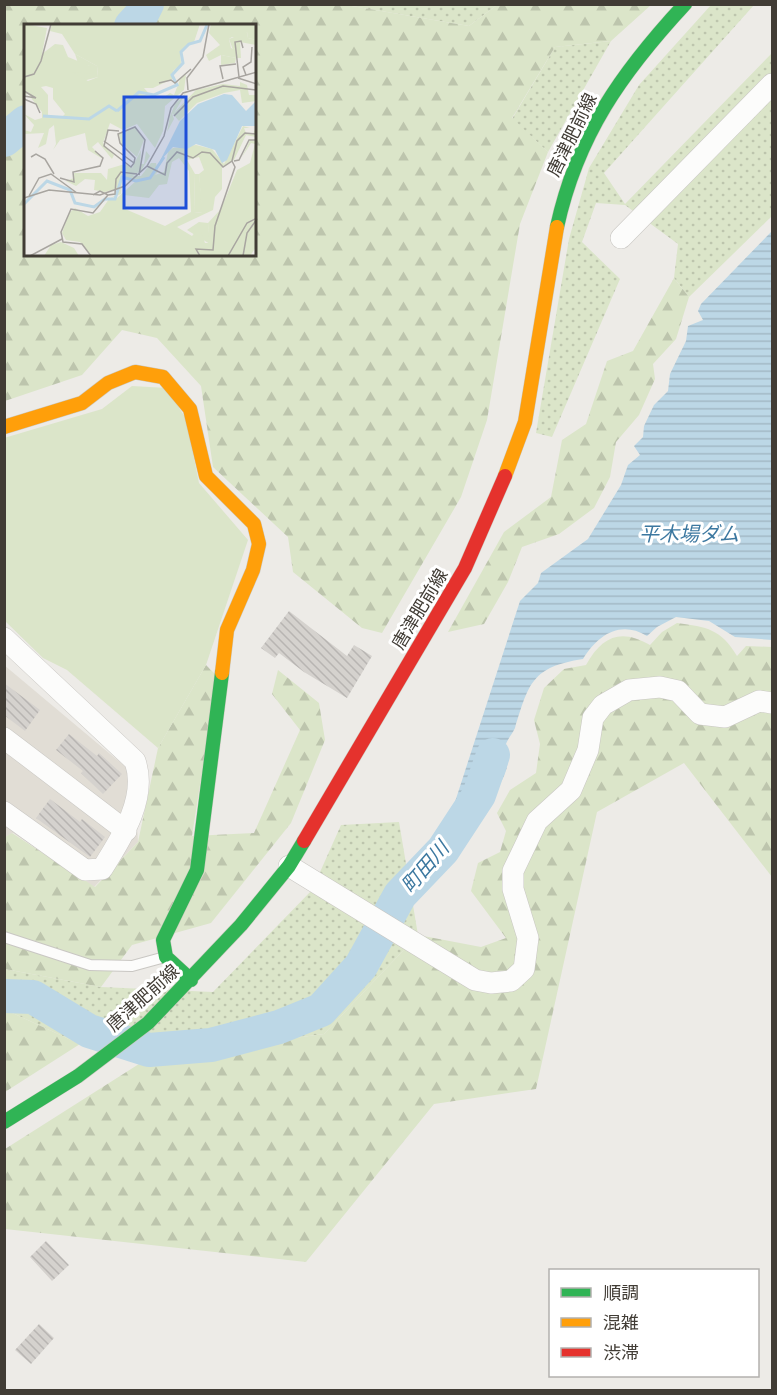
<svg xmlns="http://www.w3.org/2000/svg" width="777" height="1395" font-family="Inter,'Noto Sans JP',sans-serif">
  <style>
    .residential { fill: #e1ddd5 }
    .grass { fill: url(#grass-dots) }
    .forest { fill: url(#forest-firs); fill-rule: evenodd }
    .green { fill: #dbe5c9 }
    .water { fill: url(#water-rules) }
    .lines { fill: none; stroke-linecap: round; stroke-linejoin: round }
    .river { stroke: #bcd7e6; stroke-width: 34 }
    .building { fill: url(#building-back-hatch) }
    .lane-casing { stroke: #c9c7c3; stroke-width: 12 }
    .street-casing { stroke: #c9c7c3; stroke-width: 22 }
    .fast-casing { stroke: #ccc8bf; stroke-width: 15 }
    .slow-casing { stroke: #ccc8bf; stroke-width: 15 }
    .jam-casing { stroke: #ccc8bf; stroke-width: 15 }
    .lane { stroke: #fcfcfb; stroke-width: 10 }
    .street { stroke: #fcfcfb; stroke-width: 21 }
    .fast { stroke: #30b455; stroke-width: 14 }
    .slow { stroke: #ff9f0a; stroke-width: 14 }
    .jam { stroke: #e5322d; stroke-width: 14 }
    .labels { text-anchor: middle; stroke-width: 6; stroke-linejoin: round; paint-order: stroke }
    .street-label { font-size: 18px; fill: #413c35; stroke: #fff }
    .water-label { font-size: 20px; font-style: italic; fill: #3c78a0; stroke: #fff }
    .inset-river { fill: none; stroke: #bcd7e6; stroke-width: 3 }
    .inset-road { fill: none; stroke: #a8a5a0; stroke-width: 1.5 }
    .view { fill: #1d4ed8; fill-opacity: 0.15; stroke: #1d4ed8; stroke-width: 3 }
    .inset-edge { fill: none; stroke: #413c35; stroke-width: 3 }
  </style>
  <defs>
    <pattern id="grass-dots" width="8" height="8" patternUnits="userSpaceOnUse" patternTransform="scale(1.5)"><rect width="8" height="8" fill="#dbe5c9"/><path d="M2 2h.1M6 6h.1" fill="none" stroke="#bdc5ad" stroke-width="1.8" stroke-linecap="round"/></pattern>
    <pattern id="forest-firs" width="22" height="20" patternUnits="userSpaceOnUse" patternTransform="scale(1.5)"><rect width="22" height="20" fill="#dbe5c9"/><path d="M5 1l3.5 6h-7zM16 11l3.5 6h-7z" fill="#bdc5ad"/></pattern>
    <pattern id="water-rules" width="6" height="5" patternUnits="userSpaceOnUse" patternTransform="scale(1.5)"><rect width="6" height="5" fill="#bcd7e6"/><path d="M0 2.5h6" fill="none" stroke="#a3b9c6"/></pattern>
    <pattern id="building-back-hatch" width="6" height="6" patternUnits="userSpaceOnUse" patternTransform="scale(1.5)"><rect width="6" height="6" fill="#d5d2ce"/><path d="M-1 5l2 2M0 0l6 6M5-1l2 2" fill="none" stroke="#b8b5b2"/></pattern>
  </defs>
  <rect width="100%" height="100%" fill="#edebe7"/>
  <path class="residential" d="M4 665 134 774 138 842 94 887 13 833 5 837Z"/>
  <path class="grass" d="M346 5H497L469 26Z
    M711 5H754L604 173 625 204 772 53V216L689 297 674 278 678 244 625 205 596 203 582 242 620 279 552 437 536 433 569 239 589 168 639 85Z
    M611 41 548 152 512 119 555 47Z
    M399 822 418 935 324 1034 150 1057 80 1044 8 1011 5 1012V969L101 987 213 992 312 890 341 825Z"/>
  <path class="forest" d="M4 5H346L469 26 497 5H651L611 41 555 47 512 118 548 152 520 224 487 420 461 497 382 633 362 628 293 572 288 537 213 467 201 386 157 338 122 330 82 375 5 401ZM26 26H255V255H26Z
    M674 278 689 297 676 339 653 364 655 379 639 415 616 442 610 477 594 508 559 534 522 547 508 582 484 624 448 632 504 532 551 497 562 440 586 424 607 361 633 351Z
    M677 623C707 627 721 629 737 656L746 646 772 647V877L684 763 597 812 536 1089 434 1104 306 1262 5 1229V1149L150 1057 324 1034 418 935 481 947 506 938 471 891 478 863 500 852 506 831 497 813 510 790 536 773 540 744 534 720 544 688 564 669 586 665C602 636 621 628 650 645L662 632Z
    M206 665 217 676 192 836 254 833 300 730 272 694 278 670 319 703 325 740 291 823 211 923 132 945 101 987 5 969V837L12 833 95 887 138 842 158 748Z
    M8 1011 80 1044 5 1092 4 1012Z"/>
  <path class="green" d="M132 386 167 388 186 419 199 483 248 540 206 665 158 748 67 670 43 658 5 621 4 438 102 409Z"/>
  <path class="water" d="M772 231V640L735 637 709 621 676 617 657 627 647 636C620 620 598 635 583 659 532 667 529 683 515 728 512 735 506 740 505 748 505 753 509 757 508 762 505 780 496 792 481 802L465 790 454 805 520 601 538 583 541 573 588 539 621 485 628 465 640 455 634 446 643 437 644 426 654 405 668 391 670 374 686 341 688 326 703 320 698 311 701 304Z"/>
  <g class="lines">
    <path class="river" d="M131 26 142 14 147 4
      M4 140 26 122
      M4 996 33 997 89 1031 149 1050 211 1045 279 1027 321 1010 361 966 400 895 443 850 479 795 493 755"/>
  </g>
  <path class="building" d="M289 611 347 656 354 645 372 656 347 698 304 672 279 653 275 658 261 648Z
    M4 683 40 710 25 731 4 715Z
    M69 734 97 756 99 753 122 774 103 794 81 773 83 771 56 750Z
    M50 799 80 822 82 819 105 837 90 857 36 818Z
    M46 1241 69 1265 52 1281 30 1257Z
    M39 1324 54 1338 31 1364 15 1350Z"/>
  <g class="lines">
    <defs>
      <path id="lane" d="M4 937 90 965 132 966 165 957"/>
      <path id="street" d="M621 238 772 84
        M4 638 135 761C148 798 121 839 102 869L85 870 4 812
        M4 738 126 831
        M289 866 475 980 491 983 511 981 524 969 528 938 513 889V871L537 821 571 790 588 750 593 718 603 705 629 690 660 687 678 691 700 714 725 717 759 701 772 703"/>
      <path id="fast" d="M557 227C577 135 622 72 685 4
        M191 980 166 957 163 940 197 870 222 673
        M4 1122 78 1076 148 1023 241 925 289 866 304 841"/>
      <path id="slow" d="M4 427 82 403 108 383 135 372 163 377 190 409 206 476 254 524 259 544 253 570 227 630 222 673
        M505 476 525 422 557 227"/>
      <path id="jam" d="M304 841 465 568 505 476"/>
    </defs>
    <use href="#lane" class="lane-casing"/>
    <use href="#street" class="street-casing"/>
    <use href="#fast" class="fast-casing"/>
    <use href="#slow" class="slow-casing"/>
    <use href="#jam" class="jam-casing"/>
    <use href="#lane" class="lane"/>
    <use href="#street" class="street"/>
    <use href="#fast" class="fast"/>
    <use href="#slow" class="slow"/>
    <use href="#jam" class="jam"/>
  </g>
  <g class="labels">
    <g class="street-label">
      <text transform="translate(572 135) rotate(-64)" y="6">唐津肥前線</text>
      <text transform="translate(420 609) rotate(-59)" y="6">唐津肥前線</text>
      <text transform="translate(143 998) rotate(-42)" y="6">唐津肥前線</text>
    </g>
    <g class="water-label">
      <text x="689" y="541">平木場ダム</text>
      <text transform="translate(425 867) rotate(-49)" y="7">町田川</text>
    </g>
  </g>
  <g transform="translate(24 24)">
    <rect width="232" height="232" fill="#edebe7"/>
    <path d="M223 8 224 14 232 16V21L216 18 217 34H212L211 39 197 41V31L212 34 205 15ZM51 30 73 42 74 53 59 57 48 51V47L62 48 66 42 54 39ZM216 58 223 61 225 71H232V77L218 79 216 66 200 69 173 79 155 97 148 89 150 95 143 108 146 92 151 80 162 69 150 89 172 66 199 60 216 62ZM127 139H132L134 148 126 156 98 155 97 170 85 175 92 171 96 151 117 152ZM171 150H175L179 189 170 188ZM175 198 184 199 186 220 163 206Z" fill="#dbe5c9"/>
    <path d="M0 0 23 4 18 30 31 20 39 21 44 33 66 42 69 50 48 48 64 57 74 53 73 42 51 30 38 10 26 7 28 0H176L170 18 156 28 157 40 149 47 148 55 129 64H120L126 71 117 70 137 75 146 69 150 71 157 53 162 51 160 66 141 82 139 107 131 124 113 100 99 106 86 99 79 119 90 131 88 135 74 118 68 123 79 135 64 126 61 109 36 116 29 126 32 120 30 101 25 105 22 120 14 124 20 109 0 110V106L7 108 10 101 0 90 11 96 18 94V88L4 70 0 71ZM22 62 29 64V75L41 90 37 94 24 91V71L17 63ZM187 0H232V16L224 14 223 8 216 14 208 13 205 15 207 24 213 27 212 34 197 31 185 37 182 31 196 21 185 9ZM219 102 226 104H220L222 109 229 110 232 103V113L222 111 210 136 198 143V165L191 173 189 186 153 203 168 212 173 206 177 208 181 219H185L184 199 197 185 213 146 226 139 231 120 227 119 218 133 226 116 232 117V223L226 232H67L56 218 42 216 38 209 45 189 51 184 64 192 76 188 85 175 93 174 112 157 140 148 144 128 149 124 172 121 188 125 200 140ZM175 133 180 146 175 150 178 189 170 188 171 150 163 136ZM155 134 165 147 167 188 141 202 101 185 100 171 125 174 135 161 143 160 148 138ZM117 126 116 140H120L122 127 126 132 117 147 108 152 96 151 94 164 81 168 70 166 71 156 61 155 52 162 42 157 50 154V149H77L83 156 84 145 101 140 108 144ZM37 218 50 224 55 232H20L27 221Z" fill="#dbe5c9" fill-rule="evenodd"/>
    <path d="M111 104 120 116 113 133 97 119 95 110Z" fill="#dbe5c9"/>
    <path d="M200 70 208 71 222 87 232 77V102H218L203 136 198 139 191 126 172 120 163 125 149 123 136 137 156 97 174 80Z" fill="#bcd7e6"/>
    <path class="inset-river" d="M93 87 115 68 130 71 153 61 148 51 159 39 157 28 165 20 176 17 183 1M19 92 65 95 85 82 93 87M0 180 23 157 46 166 51 179 70 183 81 175H91L98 153 112 157 126 154 140 133"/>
    <path class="inset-road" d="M222 51 219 43 227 38 228 23M0 53 10 50 17 37 27 0M215 53 211 18 217 17 219 24M214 54 233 60M199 55 196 42 212 40M135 59 147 56 151 59 167 45M164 66 163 54 179 33 185 0M0 67 12 74 0 72M0 75 12 80 16 89M150 92 169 73 199 62 233 66M95 107 84 106 80 122 107 143 110 139M80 117 110 139M7 133 12 130 21 135 30 150M210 137 215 136 225 116H233M110 139 111 134 96 119 94 110 111 103 121 116 115 151M123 142 141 151 143 139 153 128 169 134 178 128 186 129 199 143 208 137 213 117 221 109 233 110M36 154 50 158 49 148 76 142 79 134 71 127M84 171 91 170 92 155 97 148 113 150M5 172 15 154 27 150 53 169M0 174 25 166 76 171 101 162 123 142 140 112 147 84 159 69 233 48M6 232 38 215M67 232 58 220 39 218 37 208 47 185 69 189 84 171 76 167 69 171M176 232 172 225 189 226 191 202 211 143 208 137M204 232 223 199 233 194M219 232 223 209 233 195"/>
    <path class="view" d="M100 73H162V184H100Z"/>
    <rect width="232" height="232" class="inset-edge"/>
  </g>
  <rect width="777" height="1395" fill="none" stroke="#413c35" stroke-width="12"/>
  <rect x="549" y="1269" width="210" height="108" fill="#ffffff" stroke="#b3b1ae" stroke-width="1.5"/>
  <rect x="561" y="1288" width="30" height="9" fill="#30b455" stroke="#b3b1ae" stroke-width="1.5"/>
  <text x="603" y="1299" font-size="18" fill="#413c35">順調</text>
  <rect x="561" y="1318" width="30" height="9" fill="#ff9f0a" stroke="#b3b1ae" stroke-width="1.5"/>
  <text x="603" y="1329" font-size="18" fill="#413c35">混雑</text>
  <rect x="561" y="1348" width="30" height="9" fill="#e5322d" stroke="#b3b1ae" stroke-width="1.5"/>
  <text x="603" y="1359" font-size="18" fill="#413c35">渋滞</text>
</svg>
